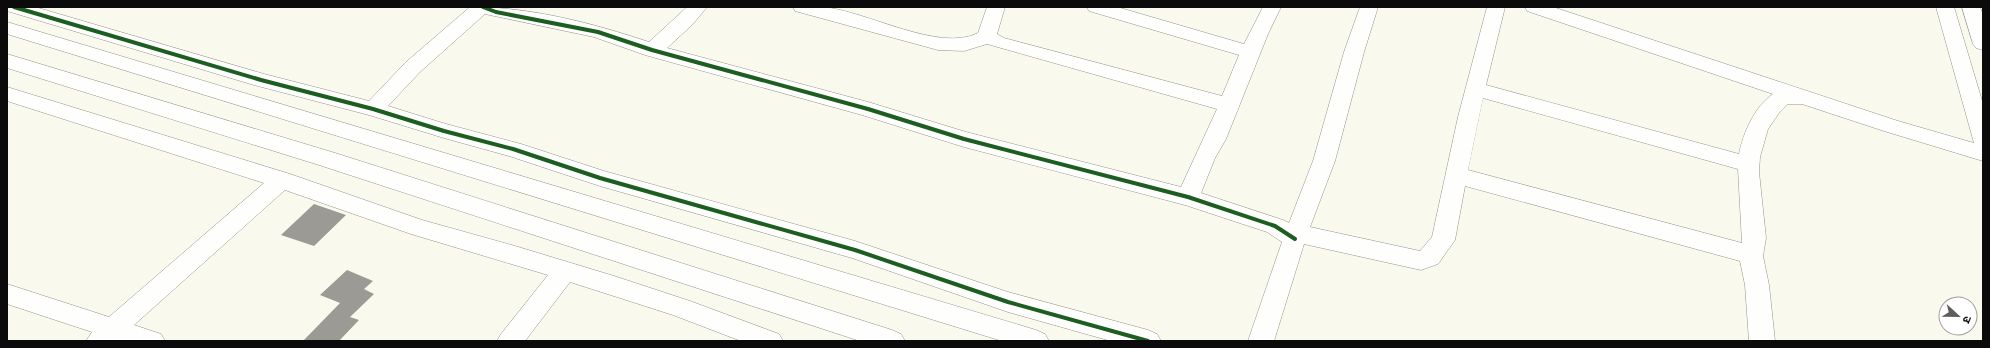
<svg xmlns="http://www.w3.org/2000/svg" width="1990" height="348" font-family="Merriweather,'Noto Sans Devanagari',serif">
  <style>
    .building { fill: #9c9a94 }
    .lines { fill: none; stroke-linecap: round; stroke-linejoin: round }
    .minor-casing { stroke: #93928d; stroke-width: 1 }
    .minor { fill: #fefefc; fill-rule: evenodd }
    .cycleway-casing { stroke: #fff; stroke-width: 6 }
    .cycleway { stroke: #1b5e20; stroke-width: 4 }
  </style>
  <rect width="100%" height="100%" fill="#faf9ed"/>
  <path class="building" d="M314 204 346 215 314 246 281 235Z
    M347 270 373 281 364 289 374 294 350 317 359 320 339 341H303L340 303 320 295Z"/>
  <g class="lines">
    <defs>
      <path id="minor" d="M7 7H35L264 74 369 101 406 62 470 7C531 7 592 23 649 42L687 7H707L692 25 667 48 868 102 966 132 1181 187 1217 109 987 44 964 51 938 50 795 11 793 7C803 7 813 6 823 7 867 11 939 53 978 33L987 7H1005L997 34 1004 38 1222 96 1239 55 1089 11 1087 7H1117L1244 44 1263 7H1281L1268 34 1226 139 1215 158 1201 193 1283 220 1289 223 1313 161 1344 52 1360 7H1378L1364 52 1335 161 1310 227 1420 251 1432 237 1458 117 1487 7H1505L1486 85 1739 154C1743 133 1755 106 1773 94L1527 11 1525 7H1553L1898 121 1974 143 1936 7H1954L1983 104V161L1884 131 1802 104H1788L1779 113 1768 129 1760 157 1759 172 1766 238 1763 256 1769 285 1775 341H1749L1745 285 1740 261 1465 186 1455 240 1438 264 1421 270 1304 244 1274 341H1248L1282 242 1267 232 1185 205 964 147 862 115 645 55 594 37 485 14 420 72 388 106 446 124 521 144 604 171 855 241 1008 292 1148 330 1157 334 1161 341H1111L1008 312 852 258 600 186 509 156 444 138 369 115 254 85 7 11ZM1483 98 1738 169 1742 243 1468 170Z
        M1962 7H1980L1983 15V50L1976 48 1973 44Z
        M7 22 1036 330 1045 334 1049 341H1002L7 34Z
        M7 54 335 153 892 330 901 334 905 341H860L319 165 7 68Z
        M7 87 290 174 422 220 515 246 614 276 690 301 779 334 783 341H741L673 315 570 282 525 341H497L501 334 548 275 411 234 285 190 134 325 161 334 165 341H86L92 332 7 304V284L109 317 264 183 7 101Z"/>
    </defs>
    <use href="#minor" class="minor-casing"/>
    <use href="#minor" class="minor"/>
    <defs>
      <path id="cycleway" d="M14 7 261 80 373 109 444 131 513 149 600 178 855 250 1008 302 1148 341
        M483 7 496 12 598 32 652 50 868 109 964 139 1188 197 1275 226 1295 239"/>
    </defs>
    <use href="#cycleway" class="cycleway-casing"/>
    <use href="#cycleway" class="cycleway"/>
  </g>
  <rect width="1990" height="348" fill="none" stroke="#0b0b0b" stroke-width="16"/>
  <g transform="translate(1958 316) rotate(112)"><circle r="19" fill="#ffffff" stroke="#9d9d9d"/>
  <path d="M0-3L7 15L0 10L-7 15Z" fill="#5f5e5a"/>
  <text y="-6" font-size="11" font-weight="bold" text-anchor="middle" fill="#0b0b0b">उ</text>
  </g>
</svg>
